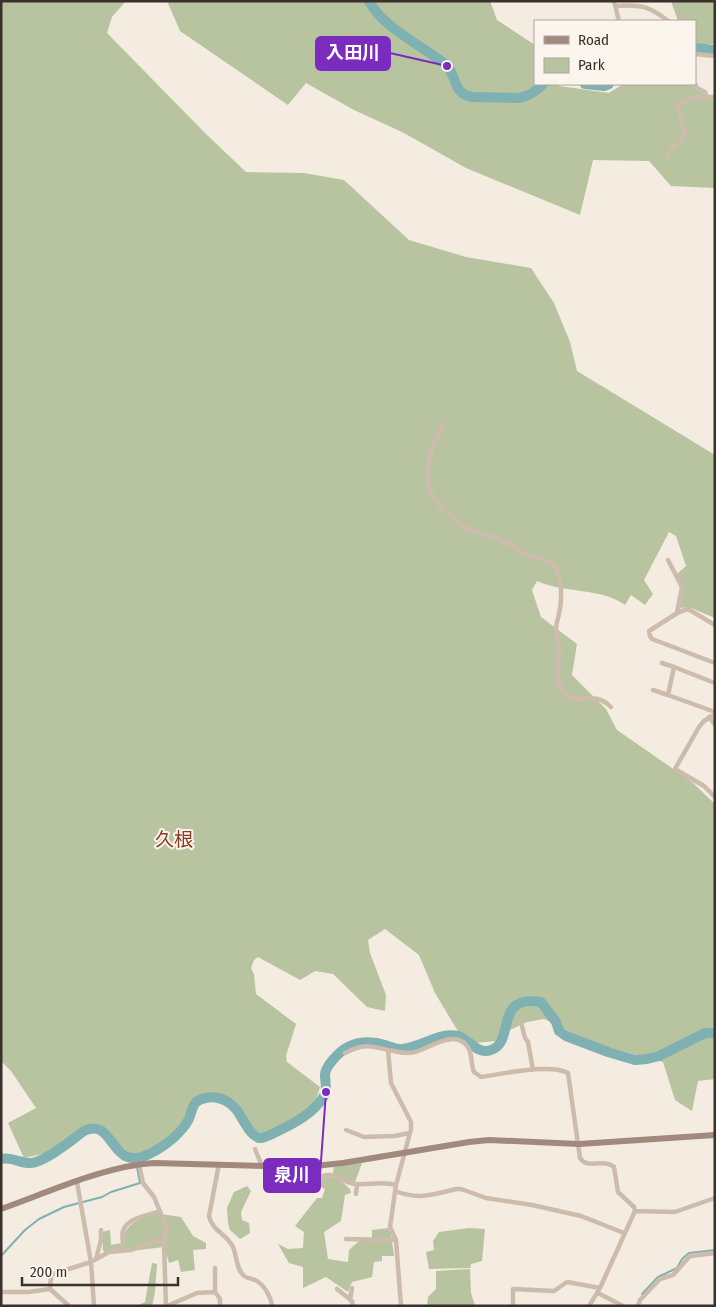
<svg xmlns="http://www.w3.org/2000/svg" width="716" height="1307" font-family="'Fira Sans Condensed','Noto Sans JP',sans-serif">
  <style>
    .green { fill: #b8c4a0 }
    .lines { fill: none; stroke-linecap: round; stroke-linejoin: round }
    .stream { stroke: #7fb0b2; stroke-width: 2 }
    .river { stroke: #7fb0b2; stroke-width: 10 }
    .street { stroke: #cdbbac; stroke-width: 4.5 }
    .secondary { stroke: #a18a7d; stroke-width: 6 }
    .labels { text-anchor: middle; stroke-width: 4; stroke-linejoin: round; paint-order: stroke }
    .quarter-label { font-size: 19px; fill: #8c3b22; stroke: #fbf5ee }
    .leader { fill: none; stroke: #7b2cbf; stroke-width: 2 }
    .callout-dot { fill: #7b2cbf; stroke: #fbf5ee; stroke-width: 2 }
    .callout { fill: #7b2cbf; stroke: #7b2cbf; stroke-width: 2 }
    .callout-label { font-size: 18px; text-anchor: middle; font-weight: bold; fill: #fff }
  </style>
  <rect width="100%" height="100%" fill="#f4ebe1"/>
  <path class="green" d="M1 1H126L112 17 107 33 205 133 246 172 304 173 344 180 409 240 466 257 531 268 554 303 570 342 577 371 715 455V618L689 607 680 608 684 588 677 574 686 566 676 536 669 532 644 580 653 594 645 605 631 595 625 605C600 587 566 594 537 581L532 590 541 617 577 644 572 675 606 709 617 730 692 782 715 804V1079L698 1081 692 1111 675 1100 663 1062 611 1048 587 1043 562 1027 544 1019 527 1022 510 1030 496 1041 474 1043 459 1033 435 993 419 955 385 929 368 940 370 953 386 995 385 1011 367 1007 333 974 315 971 300 980 258 957 254 960 251 968 254 974 256 994 296 1024 286 1056 287 1062 320 1087 316 1100 296 1123 263 1137 251 1131 233 1103 216 1094 196 1099 189 1107 176 1136 153 1154 136 1158 94 1125 47 1153 24 1158 8 1123 36 1108 11 1071 1 1061Z
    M167 1H490L497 20 535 45V84H558L559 86 609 93 623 84H692L696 89 715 101V188L671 186 649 161 593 160 580 215 466 168 404 133 354 110 306 83 288 105 180 31Z
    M671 1H715V44H695V21H678Z
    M362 1163 355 1182H344L333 1173 334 1167Z
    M337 1177 350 1189 351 1193 345 1195 341 1221 324 1232 328 1259 348 1262 349 1250 360 1240 372 1239V1230L388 1228 391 1234 394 1256H382V1261L374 1262 372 1277 352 1282 348 1292 326 1277 303 1288V1267L289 1263 278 1244 288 1249 303 1248 304 1232 295 1226 317 1198H322L325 1189 314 1183 316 1178Z
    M247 1186 251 1191 241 1212 242 1220 249 1223 250 1233 240 1239 230 1230 228 1223 227 1208 234 1192Z
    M153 1213 181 1217 193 1236 206 1243V1249L193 1250 195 1270 181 1272 178 1260 169 1263 164 1247 106 1254 103 1250 102 1232 110 1230 111 1245 121 1243C127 1222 135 1222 153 1213Z
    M469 1228 485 1229 482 1261 471 1264 470 1268 429 1269 426 1252 434 1250 433 1241 439 1232Z
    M152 1263 157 1264 155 1292 152 1306H137L145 1302Z
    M470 1269 471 1293 475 1306H427L428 1297 436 1289V1271Z"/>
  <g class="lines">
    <path class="stream" d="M1 1256 25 1230 39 1219 64 1207 102 1197 111 1192 140 1183 137 1167
      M642 1294 658 1277 677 1268 682 1259 689 1253 715 1250"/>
    <path class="river" d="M369 1C382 25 410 39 431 54 436 58 443 61 447 66 458 78 452 93 472 97L519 98C530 96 536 91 543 84
      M695 48 715 50
      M585 84 604 86 609 84
      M1 1159C13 1156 20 1164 31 1163 44 1163 73 1139 84 1131 115 1116 110 1174 149 1154 164 1147 181 1134 189 1119 191 1114 192 1107 196 1102 201 1098 212 1096 218 1098 224 1099 230 1103 234 1107 242 1114 249 1138 261 1138 266 1138 276 1132 282 1129 297 1122 317 1110 325 1094 327 1088 325 1081 325 1075 325 1066 340 1051 348 1047 359 1041 373 1041 385 1045 391 1047 396 1050 403 1049 421 1047 439 1032 458 1036 470 1039 476 1055 491 1050 516 1042 493 994 541 1002L556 1022 559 1031 566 1036 608 1052 635 1060 647 1059 659 1056 705 1033H715"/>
    <path class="street" d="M614 1 619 21
      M616 6C639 4 650 6 668 21
      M695 54 715 56
      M695 84 697 88 705 92 707 97
      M667 157 671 150 683 139 685 135 678 106V103L698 97H715
      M444 423C427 456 415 488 449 515 455 519 461 525 467 528 478 533 489 535 500 539 509 544 517 550 526 554 534 558 549 560 554 566 563 577 562 601 559 614 558 619 556 624 556 629 556 635 559 641 559 648 560 662 553 684 566 695 578 706 593 689 611 707
      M668 560 682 587 677 613
      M715 625 688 609 679 612 649 631 650 636 652 639 715 663
      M662 663 674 667
      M715 683 674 667 668 695 715 712
      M653 690 668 695
      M715 714 704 721 699 727 675 769 704 786 715 797
      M709 717 715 725
      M521 1022 525 1038 528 1042 533 1070
      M345 1053C363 1044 369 1045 388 1050
      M346 1130 364 1137 394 1136 410 1133
      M255 1149 262 1166
      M139 1164 143 1183 154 1197 166 1226 164 1245 166 1306
      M219 1164 209 1216C212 1231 227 1234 233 1247 237 1256 236 1269 244 1276 247 1278 252 1279 255 1280 264 1284 271 1297 272 1306
      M292 1167 296 1175 294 1187
      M77 1182 91 1262 94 1306
      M281 1191 294 1187 308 1191 314 1178C321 1176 331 1173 337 1177 344 1180 348 1184 356 1184 369 1185 383 1181 396 1185
      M395 1191C418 1200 432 1195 456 1189H461L486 1198 532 1205 581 1216 624 1233
      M356 1194 357 1184
      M635 1211 675 1212 715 1198
      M346 1239 396 1240
      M124 1251C124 1245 121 1237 123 1231 126 1218 149 1215 160 1211
      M96 1259 101 1240V1230
      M50 1289 51 1277 53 1274 91 1262 109 1252 131 1250 155 1241H164
      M337 1289 352 1301 353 1306
      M1 1292H28L50 1289 69 1306
      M215 1292 220 1299V1306
      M598 1293 623 1306
      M350 1300 352 1288
      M167 1306 197 1293 215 1292V1268
      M401 1306 396 1240 390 1227 396 1185 411 1129V1122L391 1083 388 1050C396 1051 407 1055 415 1052 430 1048 457 1027 469 1049 472 1055 471 1065 474 1072L481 1077C502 1074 551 1063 568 1073L580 1158C588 1170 603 1158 614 1167L618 1192 634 1207 635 1211 600 1288 589 1306
      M513 1306V1289L554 1291 567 1282 600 1288
      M638 1306 640 1300 660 1279 673 1275 690 1256 715 1253"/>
    <path class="secondary" d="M1 1209C49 1192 104 1166 154 1163L305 1167 343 1163 469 1142 489 1140 579 1144 715 1135"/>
  </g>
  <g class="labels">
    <g class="quarter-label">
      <text x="174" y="846">久根</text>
    </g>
  </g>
  <path class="leader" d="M447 66L390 53M326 1092L320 1175"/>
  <g class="callout-dot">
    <circle cx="447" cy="66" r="5"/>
    <circle cx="326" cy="1092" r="5"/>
  </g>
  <g class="callout">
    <rect x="316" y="37" width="74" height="33" rx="5"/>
    <rect x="264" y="1159" width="56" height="33" rx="5"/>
  </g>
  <g class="callout-label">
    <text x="353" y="59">入田川</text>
    <text x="292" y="1181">泉川</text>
  </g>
  <rect width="716" height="1307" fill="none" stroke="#3b302b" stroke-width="5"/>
  <rect x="534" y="20" width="162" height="65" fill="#fbf5ee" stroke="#aea6a0"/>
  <rect x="544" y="36" width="25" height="8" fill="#a18a7d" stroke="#aea6a0"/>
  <text x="578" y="45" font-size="15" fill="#3b302b">Road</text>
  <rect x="544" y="58" width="25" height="15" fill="#b8c4a0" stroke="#aea6a0"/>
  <text x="578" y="70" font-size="15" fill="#3b302b">Park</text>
  <path d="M22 1277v8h156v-8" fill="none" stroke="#3b302b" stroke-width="2.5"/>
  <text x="30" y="1277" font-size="15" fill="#3b302b" stroke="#fbf5ee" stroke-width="4" paint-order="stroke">200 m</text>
</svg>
